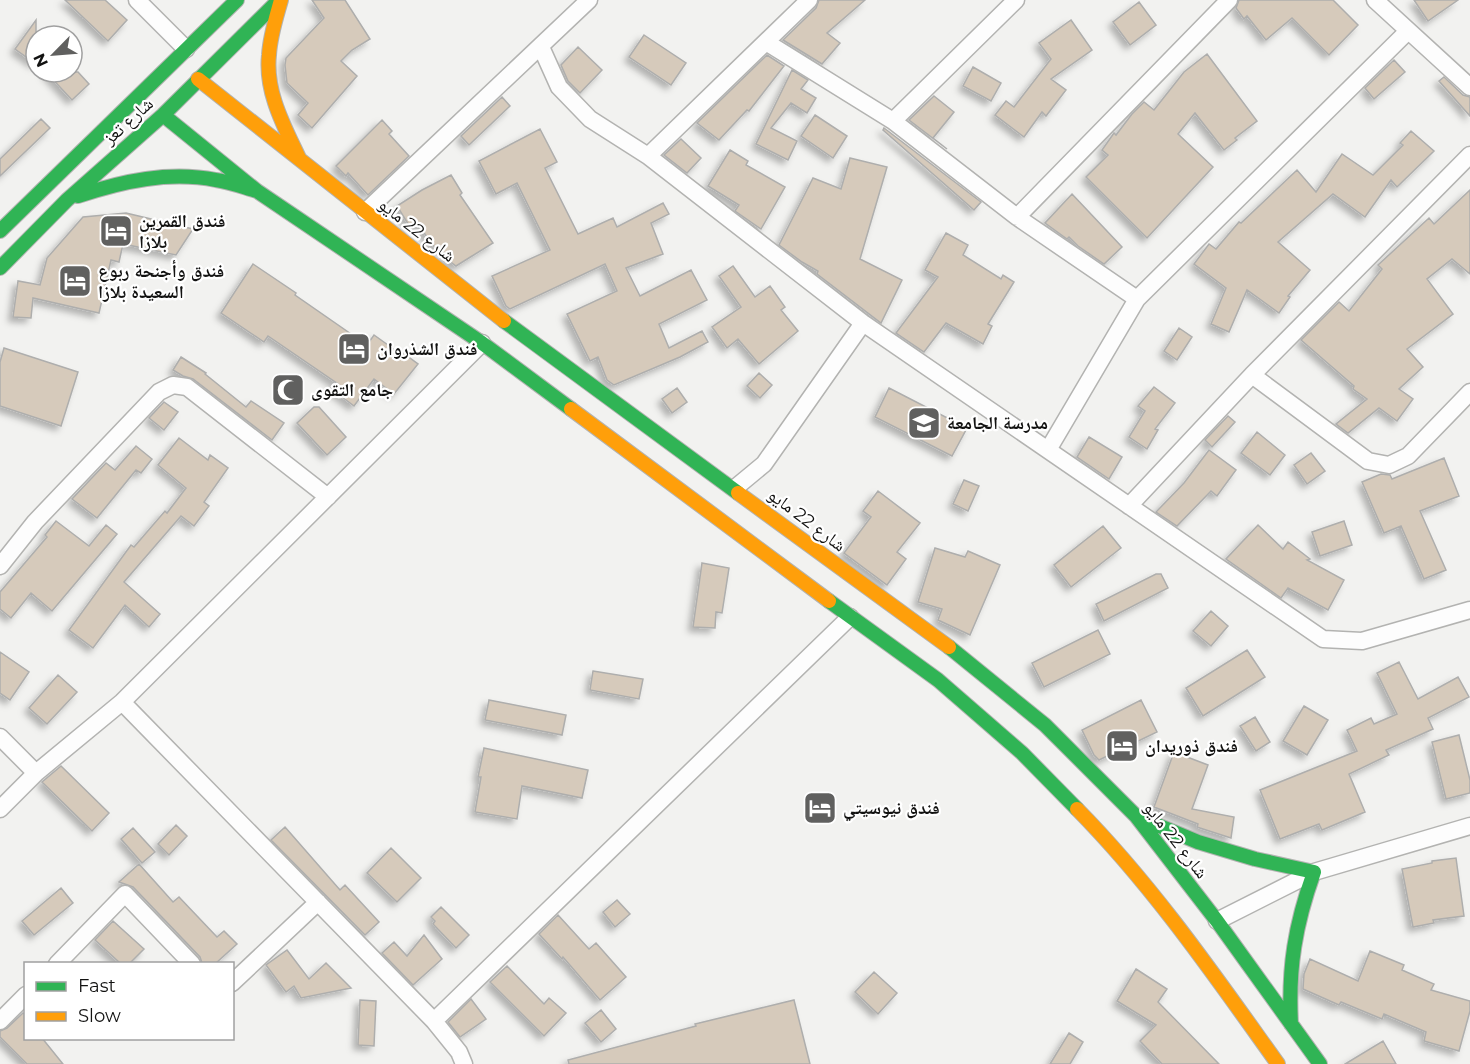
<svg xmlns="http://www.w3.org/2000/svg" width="1470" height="1064" font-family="Montserrat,'Noto Naskh Arabic',sans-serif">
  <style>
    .building { fill: #d6cabb; stroke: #aeaead; stroke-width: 1.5; filter: url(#shadow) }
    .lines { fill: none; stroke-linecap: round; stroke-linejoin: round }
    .street-casing { stroke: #b3b3b1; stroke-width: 19 }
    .fast-casing { stroke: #b3b3b1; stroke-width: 16 }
    .slow-casing { stroke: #b3b3b1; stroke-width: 16 }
    .street { stroke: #fdfdfd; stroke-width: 16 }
    .fast { stroke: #30b455; stroke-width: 14 }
    .slow { stroke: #ff9f0a; stroke-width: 14 }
    .labels { text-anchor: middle; stroke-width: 4.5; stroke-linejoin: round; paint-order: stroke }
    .street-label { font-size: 18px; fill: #121211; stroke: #fff }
    .poi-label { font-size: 18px; font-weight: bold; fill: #121211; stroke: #fff; text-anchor: start }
  </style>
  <defs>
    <filter id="shadow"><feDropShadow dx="-4.5" dy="4.5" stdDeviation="3" flood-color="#0004"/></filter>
  </defs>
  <rect width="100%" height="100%" fill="#f2f2f0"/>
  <path class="building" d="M65 0H105L127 20 108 41Z
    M312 0H345L370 39 352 50 341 61 357 76 312 128 298 115 308 103 287 83 285 65 286 58 324 18Z
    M819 0H865L827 33 840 43 822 64 783 40 816 8Z
    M1239 0H1333L1358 25 1329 55 1292 18 1266 40 1247 16 1244 19 1236 8Z
    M1414 0H1458L1428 21Z
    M1139 2 1156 25 1130 45 1113 22Z
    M36 20V64L15 49Z
    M1071 20 1092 50 1051 79 1066 90 1046 116 1042 112 1024 137 995 115 1006 101 1014 107 1051 59 1039 43Z
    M644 35 686 63 671 85 629 57Z
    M578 47 602 70 580 93 568 81 561 65Z
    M1207 54 1257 121 1235 138 1237 140 1224 150 1195 113 1178 134 1213 167 1147 238 1086 177 1108 155 1102 150 1114 133 1116 135 1132 114 1144 102 1154 110 1184 72Z
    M767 55 784 66 749 111 747 110 719 140 697 123Z
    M1394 60 1405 72 1374 99 1365 88Z
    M973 67 1001 83 991 101 963 86Z
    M792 70 808 80 801 89 816 98 807 113 791 103 771 128 797 141 788 160 756 144Z
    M46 72H78L89 84 72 100Z
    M1444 77 1463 95 1470 97V116L1439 81Z
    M934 96 954 112 933 138 947 149 909 120Z
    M502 97 510 106 469 145 461 136Z
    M815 115 847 136 833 158 801 136Z
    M41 119 50 128 0 176V159Z
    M382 120 392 131 389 134 409 156 368 195 348 173 346 176 336 166Z
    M884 128 981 202 974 210 883 130Z
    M540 129 557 162 545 168 578 234 613 218 617 227 663 203 669 214 651 223 663 254 626 268 640 296 691 270 707 300 659 324 669 348 702 331 708 342 680 357 614 385 607 380 598 357 590 361 567 314 617 291 605 264 510 309 506 306 492 276 550 250 517 183 496 194 479 161Z
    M1411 131 1434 151 1397 187 1391 180 1365 217 1333 194 1278 242 1310 270 1288 296 1290 297 1279 313 1247 290 1229 332 1211 324 1226 288 1194 264 1209 244 1216 249 1239 222 1241 223 1297 170 1316 192 1342 154 1373 175 1403 145 1400 143Z
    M681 139 701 158 687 173 664 155Z
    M730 150 748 161 746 165 785 187 761 229 735 211 739 205 708 186Z
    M850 158 887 167 860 259 902 280 881 323 817 274 818 271 802 262 779 245 813 178 841 189Z
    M451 175 462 193 460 195 493 243 456 266 448 260 439 245 435 248 417 223 410 227 397 206 422 190Z
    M1470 190V274L1452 259 1427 279 1453 314 1407 349 1423 367 1399 389 1413 399 1397 421 1379 408 1348 433 1336 424 1367 399 1353 389 1354 386 1301 340 1339 302 1349 311 1382 269 1378 265 1429 218 1434 224Z
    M1072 194 1122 247 1104 264 1078 246 1069 237 1067 239 1045 223Z
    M126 213 193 229 176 255 123 244 119 262 111 260 99 313 33 298 31 318 13 317 18 281 40 285 47 258 83 217Z
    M946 233 968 245 963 255 1001 279 1003 275 1014 282 988 324 992 326 983 344 946 323 924 352 896 333 938 277 925 270Z
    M253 264 296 293 295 295 367 345 374 335 402 355 403 353 418 364 394 394 374 379 354 406 333 390 338 384 268 336 264 342 221 313Z
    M733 266 755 297 770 286 785 307 781 310 798 331 759 364 738 339 727 348 712 327 741 307 719 276Z
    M1179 328 1192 337 1177 360 1164 351Z
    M4 348 78 372 61 426 0 406V362Z
    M181 357 206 373 205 374 246 407 251 401 284 423 272 440 193 379 183 376 173 370Z
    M759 373 772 385 760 398 747 386Z
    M1154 387 1175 403 1155 429 1158 430 1147 449 1129 437 1145 411 1138 406Z
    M677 388 687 402 672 413 662 399Z
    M889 388 967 428 952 456 875 417Z
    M164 402 178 412 164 430 149 418Z
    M314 407H319L346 437 327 455 297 423Z
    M1228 416 1235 422 1212 447 1205 440Z
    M1257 432 1285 455 1270 475 1241 453Z
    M1089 437 1122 457 1109 479 1077 457Z
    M179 438 208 460 210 455 228 468 204 502 209 506 194 526 181 516 124 582 160 614 149 627 125 605 93 648 69 630 131 545 134 547 165 511 167 513 186 488 158 465Z
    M136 446 152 459 141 473 136 470 97 518 72 499 106 463 115 470Z
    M1209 450 1236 470 1217 496 1211 491 1177 526 1156 512 1184 483Z
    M1311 453 1325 471 1307 484 1294 465Z
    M1444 458 1459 496 1420 511 1446 570 1424 579 1401 526 1384 533 1362 482 1381 474 1390 475 1392 479Z
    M964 480 979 486 968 511 953 504Z
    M878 491 920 523 897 552 906 559 887 585 844 553 871 517 863 511Z
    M56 521 89 546 106 525 117 534 52 611 31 593 11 618 0 609V592L47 537 45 535Z
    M1344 521 1352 545 1320 556 1312 532Z
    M1258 525 1283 549 1288 542 1310 559 1307 560 1344 580 1328 610 1288 588 1281 598 1226 559Z
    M1103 526 1121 548 1071 587 1054 565Z
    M935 548 965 557 968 551 1000 565 970 635 938 620 942 609 918 602Z
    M702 563 729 568 722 613 716 612 715 628 693 627Z
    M1156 574H1161L1168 588 1104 621 1096 604Z
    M1211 611 1228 626 1211 646 1193 631Z
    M1098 630 1110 654 1044 687 1032 663Z
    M1247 650 1265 677 1203 716 1186 688Z
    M0 652 29 672 10 700 0 693Z
    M1399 662 1418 699 1458 677 1469 697 1428 718 1433 729 1386 750 1389 755 1349 774 1365 812 1322 830 1319 824 1280 839 1260 790 1357 751 1347 730 1371 718 1374 724 1397 714 1377 673Z
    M593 671 643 679 639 699 590 690Z
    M58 675 77 692 47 724 29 708Z
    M489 700 566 715 562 735 485 720Z
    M1141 700 1157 732 1099 760 1094 755 1082 730Z
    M1304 706 1328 720 1307 755 1283 741Z
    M1255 717 1270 742 1256 751 1240 726Z
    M1459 735 1470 780V793L1446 799 1432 742Z
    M484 748 588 770 582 798 522 786 517 819 475 812 481 777H478Z
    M1174 752 1208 765 1192 809 1234 817 1231 838 1203 829 1197 827 1198 824 1154 807Z
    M61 766 109 813 92 831 42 782Z
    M176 825 187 836 169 855 158 844Z
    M285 827 340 890 345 885 379 922 365 935 271 840Z
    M133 828 155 852 142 863 121 839Z
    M391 848 421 878 397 902 367 873Z
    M1456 858 1464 916 1433 920 1434 923 1413 927 1402 869 1432 863V861Z
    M139 864 173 902 179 897 217 937 224 931 237 944 216 963H202L200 957 133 887 119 882Z
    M61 888 73 903 34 935 22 921Z
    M617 900 630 914 615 927 603 912Z
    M441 907 469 935 456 948 433 924 435 921 431 917Z
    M558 915 589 949 596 943 626 977 600 1000 563 957 562 959 539 934Z
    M113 921 144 949 130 963H120L95 940Z
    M424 935 442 959 413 985 382 953 394 942 407 956Z
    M287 950 309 979 326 963 351 988 301 998 294 986 286 992 266 965Z
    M1370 951 1404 965 1402 970 1434 984 1431 990 1470 1001V1011L1459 1051 1424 1041 1426 1032 1384 1014 1382 1019 1341 1002 1339 1005 1303 989 1304 974 1310 959 1358 981Z
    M507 966 544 1004 549 998 566 1013 544 1036 490 982Z
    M1136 969 1167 989 1158 1002 1219 1064H1162L1140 1041 1156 1025 1117 1001Z
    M874 972 897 993 878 1014 855 992Z
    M471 999 486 1019 460 1037 448 1022Z
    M360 1000 376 1001 374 1046 358 1045Z
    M794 1000 810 1064H569L568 1060 696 1026 695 1024Z
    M601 1010 616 1029 601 1042 585 1023Z
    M23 1013 26 1015V1038H42L63 1064H27L0 1037V1031L7 1028Z
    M1069 1033 1083 1042 1070 1064H1050Z
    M1383 1041 1396 1064H1345Z"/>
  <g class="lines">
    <defs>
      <path id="street" d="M137 0 186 49
        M1375 0 1470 87
        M766 42 893 121 1017 217 1137 299
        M541 47 559 87 590 119 648 156 863 323 1323 639 1362 641 1470 610
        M893 121 1016 0
        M648 156 809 0
        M365 212 589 0
        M1017 217 1229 0
        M1252 375 1368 461 1389 465 1408 456 1470 392
        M1048 450 1137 299 1408 31
        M735 488 764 464 863 323
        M1129 506 1252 375 1470 155
        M0 566 35 522 159 392 173 385 187 387 328 497
        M122 702 434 1021 459 1052 464 1064
        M0 737 36 773
        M0 809 36 773 122 702 482 343
        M1217 921 1314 872 1470 826
        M57 964 125 894 192 964
        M232 983 318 902
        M0 1021 26 995
        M434 1021 850 617"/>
      <path id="fast" d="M163 115 257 191 482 343 571 409
        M78 196C123 181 169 171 216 180 230 182 243 187 257 191
        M0 231 237 0
        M0 268 67 200 163 115 279 0
        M504 321 738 493
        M829 601 938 680 1022 753 1077 809
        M949 647 1045 725 1136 816 1217 921 1320 1064
        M1138 817 1198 842 1255 859 1314 872C1295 925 1288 968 1291 1024"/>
      <path id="slow" d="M281 0C276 18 270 36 269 55 265 92 284 126 299 158
        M198 79 504 321
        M571 409 829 601
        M738 493 949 647
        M1077 809C1153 886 1215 976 1278 1064"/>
    </defs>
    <use href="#street" class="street-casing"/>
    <use href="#fast" class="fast-casing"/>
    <use href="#slow" class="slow-casing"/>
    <use href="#street" class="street"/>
    <use href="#fast" class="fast"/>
    <use href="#slow" class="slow"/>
  </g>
  <defs>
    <symbol id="hotel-square" viewBox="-11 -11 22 22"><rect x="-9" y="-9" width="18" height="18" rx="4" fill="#60605f" stroke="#fff"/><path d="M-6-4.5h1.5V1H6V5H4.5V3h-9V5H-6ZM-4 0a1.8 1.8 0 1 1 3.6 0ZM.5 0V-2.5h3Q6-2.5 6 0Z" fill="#fff"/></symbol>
    <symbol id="mosque-square" viewBox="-11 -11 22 22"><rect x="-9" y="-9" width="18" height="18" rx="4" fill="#60605f" stroke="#fff"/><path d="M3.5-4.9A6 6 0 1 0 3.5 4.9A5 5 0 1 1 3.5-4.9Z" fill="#fff"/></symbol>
    <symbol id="school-square" viewBox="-11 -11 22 22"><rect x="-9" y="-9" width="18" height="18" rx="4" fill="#60605f" stroke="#fff"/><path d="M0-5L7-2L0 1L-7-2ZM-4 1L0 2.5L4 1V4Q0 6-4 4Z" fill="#fff"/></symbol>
  </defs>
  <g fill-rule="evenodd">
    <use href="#hotel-square" x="97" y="212" width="38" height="38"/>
    <use href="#hotel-square" x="56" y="262" width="38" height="38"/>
    <use href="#hotel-square" x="335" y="330" width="38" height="38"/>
    <use href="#mosque-square" x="269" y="371" width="38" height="38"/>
    <use href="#school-square" x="905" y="404" width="38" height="38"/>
    <use href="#hotel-square" x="1103" y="727" width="38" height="38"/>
    <use href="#hotel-square" x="801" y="789" width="38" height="38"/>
  </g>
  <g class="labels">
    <g class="street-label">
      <text transform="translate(128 121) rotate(-42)" y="6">شارع تعز</text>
      <text transform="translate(417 230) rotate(38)" y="6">شارع 22 مايو</text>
      <text transform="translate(807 520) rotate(37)" y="6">شارع 22 مايو</text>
      <text transform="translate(1176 840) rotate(52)" y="6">شارع 22 مايو</text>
    </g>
    <g class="poi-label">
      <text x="139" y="227">فندق القمرين<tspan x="139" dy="21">بلازا</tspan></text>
      <text x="98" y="277">فندق وأجنحة ربوع<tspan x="98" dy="21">السعيدة بلازا</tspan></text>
      <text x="377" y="355">فندق الشذروان</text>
      <text x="311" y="396">جامع التقوى</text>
      <text x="947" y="429">مدرسة الجامعة</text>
      <text x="1145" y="752">فندق ذوريدان</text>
      <text x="843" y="814">فندق نيوسيتي</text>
    </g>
  </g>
  <rect x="24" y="962" width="210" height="78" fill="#ffffff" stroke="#a0a0a0" stroke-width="1.5"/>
  <rect x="36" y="982" width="30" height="9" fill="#30b455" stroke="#a0a0a0" stroke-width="1.5"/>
  <text x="78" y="992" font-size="18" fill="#121211">Fast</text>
  <rect x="36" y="1012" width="30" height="9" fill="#ff9f0a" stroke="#a0a0a0" stroke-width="1.5"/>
  <text x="78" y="1022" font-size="18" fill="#121211">Slow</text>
  <g transform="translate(54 54) rotate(245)"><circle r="28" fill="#ffffff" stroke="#a0a0a0" stroke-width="1.5"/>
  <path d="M0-4.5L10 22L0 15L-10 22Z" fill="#60605f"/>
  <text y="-9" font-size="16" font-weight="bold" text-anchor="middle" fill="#121211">N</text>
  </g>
</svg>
